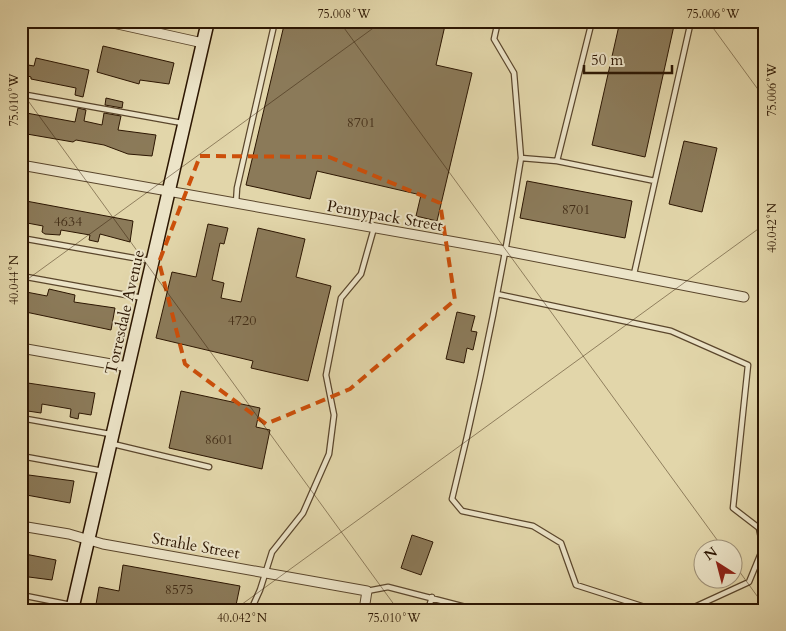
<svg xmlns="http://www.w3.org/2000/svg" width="786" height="631" font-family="Cardo,serif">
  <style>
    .building { fill: #8b7a59; stroke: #2c1602 }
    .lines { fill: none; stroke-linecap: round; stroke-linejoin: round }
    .lane-casing { stroke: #5a462c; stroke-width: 7 }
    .street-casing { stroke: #5a462c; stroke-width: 11 }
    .secondary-casing { stroke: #2c1602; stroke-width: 15 }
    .lane { stroke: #ece4c8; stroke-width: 4.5 }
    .street { stroke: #ece4c8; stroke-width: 9 }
    .secondary { stroke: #ece4c8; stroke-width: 12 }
    .marked { fill: none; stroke: #cc4f0a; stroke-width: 4; stroke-dasharray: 10 6; stroke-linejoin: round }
    .ticks { fill: none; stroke: #2c1602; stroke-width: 1; stroke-opacity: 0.45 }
    .labels { text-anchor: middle; stroke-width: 4; stroke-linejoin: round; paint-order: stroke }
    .number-label { font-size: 14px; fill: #442f18 }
    .street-label { font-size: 16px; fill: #2c1602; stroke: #ece4c8 }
    .neatline { fill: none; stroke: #2c1602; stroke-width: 2 }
    .ticks-label { font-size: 12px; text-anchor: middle; fill: #2c1602 }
  </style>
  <rect width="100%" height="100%" fill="#e2d6aa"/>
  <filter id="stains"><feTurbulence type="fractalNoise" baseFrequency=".004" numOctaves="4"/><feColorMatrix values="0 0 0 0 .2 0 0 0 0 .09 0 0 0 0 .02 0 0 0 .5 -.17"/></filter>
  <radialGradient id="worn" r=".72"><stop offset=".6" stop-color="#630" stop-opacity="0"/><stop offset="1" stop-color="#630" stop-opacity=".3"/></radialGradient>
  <path class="building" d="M285 21H446L436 65 472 73 437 221 416 216 421 195 317 171 310 199 246 185Z
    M620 21H675L645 157 592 145Z
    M103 46 174 63 169 84 140 80 139 84 97 72Z
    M36 58 89 70 83 97 75 95 76 88 31 79V77L25 75 28 65 34 66Z
    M106 98 123 102 122 108 105 105Z
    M78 108 86 110 84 121 102 125 104 113 121 116 118 130 156 135 152 156 128 154 104 145 76 140 73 142 21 133V112L75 122Z
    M684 141 717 148 702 212 669 204Z
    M527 181 632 201 625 238 520 218Z
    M26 201 133 221 130 242 100 234 98 242 89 240 90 235 61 230 60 235 45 234 42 232 43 226 22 222Z
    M208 224 228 228 224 244 220 243 212 280 224 283 221 298 241 302 258 228 305 239 296 277 331 286 308 381 251 368 253 361 156 338 172 272 196 277Z
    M49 289 75 295 74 302 115 308 111 330 21 311V291L47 296Z
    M457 312 475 316 471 331 477 332 473 350 467 348 464 363 446 359Z
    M21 382 95 393 91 415 79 413 78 419 70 417 71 409 42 404 41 413 21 410Z
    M181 391 260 408 256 427 270 430 262 469 169 448Z
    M21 474 74 481 70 503 21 494Z
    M412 535 433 542 421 575 401 568Z
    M25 554 56 560 52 580 21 576V555Z
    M123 565 240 586 235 610H95L99 587 119 591Z"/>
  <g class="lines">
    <defs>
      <path id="lane" d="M498 21 494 39 514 73 521 158
        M592 21 557 161 655 181
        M21 94 182 123
        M557 161 521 158C503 272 480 386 452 499L462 511 533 526 561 543 576 585 654 610
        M236 203 237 188 275 21
        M21 238 151 261
        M634 274 691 21
        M21 276 143 298
        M497 294 671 331 748 365 733 508 759 528 763 548 749 582 688 610
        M21 418 110 434
        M113 444 209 467
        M21 456 103 471
        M367 591 388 587 477 610
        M21 595 71 605
        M251 610 260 590 272 552 303 513 329 454 334 415 326 375 341 298 361 274 374 228
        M428 610 432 597"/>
      <path id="street" d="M104 21 203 43
        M21 165 506 251 744 297
        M21 348 128 367
        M21 526 69 534 103 544 367 591 364 610"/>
      <path id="secondary" d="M72 610 208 21"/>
    </defs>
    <use href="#lane" class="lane-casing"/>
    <use href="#street" class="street-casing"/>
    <use href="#secondary" class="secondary-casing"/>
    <use href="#lane" class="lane"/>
    <use href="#street" class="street"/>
    <use href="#secondary" class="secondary"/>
  </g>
  <path class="marked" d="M200 156 329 157 440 203 455 300 350 389 266 424 185 364 159 262Z"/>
  <path class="ticks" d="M339 21 723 548M708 21 765 99M21 91 398 610M21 284 383 21M734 564 765 607M21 599 29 610M234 610 765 224"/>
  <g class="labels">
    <g class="number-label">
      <text x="361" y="127">8701</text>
      <text x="576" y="214">8701</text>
      <text x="68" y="226">4634</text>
      <text x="242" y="325">4720</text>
      <text x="219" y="444">8601</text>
      <text x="179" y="594">8575</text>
    </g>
    <g class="street-label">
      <text transform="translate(385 215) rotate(10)" y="6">Pennypack Street</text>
      <text transform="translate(124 312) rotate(-77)" y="6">Torresdale Avenue</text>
      <text transform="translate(196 545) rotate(10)" y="6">Strahle Street</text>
    </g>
  </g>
  <rect width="786" height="631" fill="none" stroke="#e2d6aa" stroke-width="55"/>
  <g transform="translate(718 564) rotate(324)"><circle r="24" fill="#ece4c8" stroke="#9f9279"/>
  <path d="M0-4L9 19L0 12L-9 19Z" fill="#8f2418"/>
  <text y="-8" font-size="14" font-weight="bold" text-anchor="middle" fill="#2c1602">N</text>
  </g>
  <path d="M584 65v8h88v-8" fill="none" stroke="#2c1602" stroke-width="2.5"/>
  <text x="591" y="65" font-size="15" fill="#2c1602" stroke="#ece4c8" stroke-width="4" paint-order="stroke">50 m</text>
  <rect x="28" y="28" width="730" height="576" class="neatline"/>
  <g class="ticks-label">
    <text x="344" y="18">75.008°W</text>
    <text x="713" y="18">75.006°W</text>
    <text transform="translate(772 90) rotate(-90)" y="4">75.006°W</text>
    <text transform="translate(14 100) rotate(-90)" y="4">75.010°W</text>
    <text transform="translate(772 228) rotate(-90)" y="4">40.042°N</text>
    <text transform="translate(14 280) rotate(-90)" y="4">40.044°N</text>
    <text x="242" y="622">40.042°N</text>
    <text x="394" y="622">75.010°W</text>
  </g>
  <rect width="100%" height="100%" filter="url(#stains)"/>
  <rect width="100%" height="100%" fill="url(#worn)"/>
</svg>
